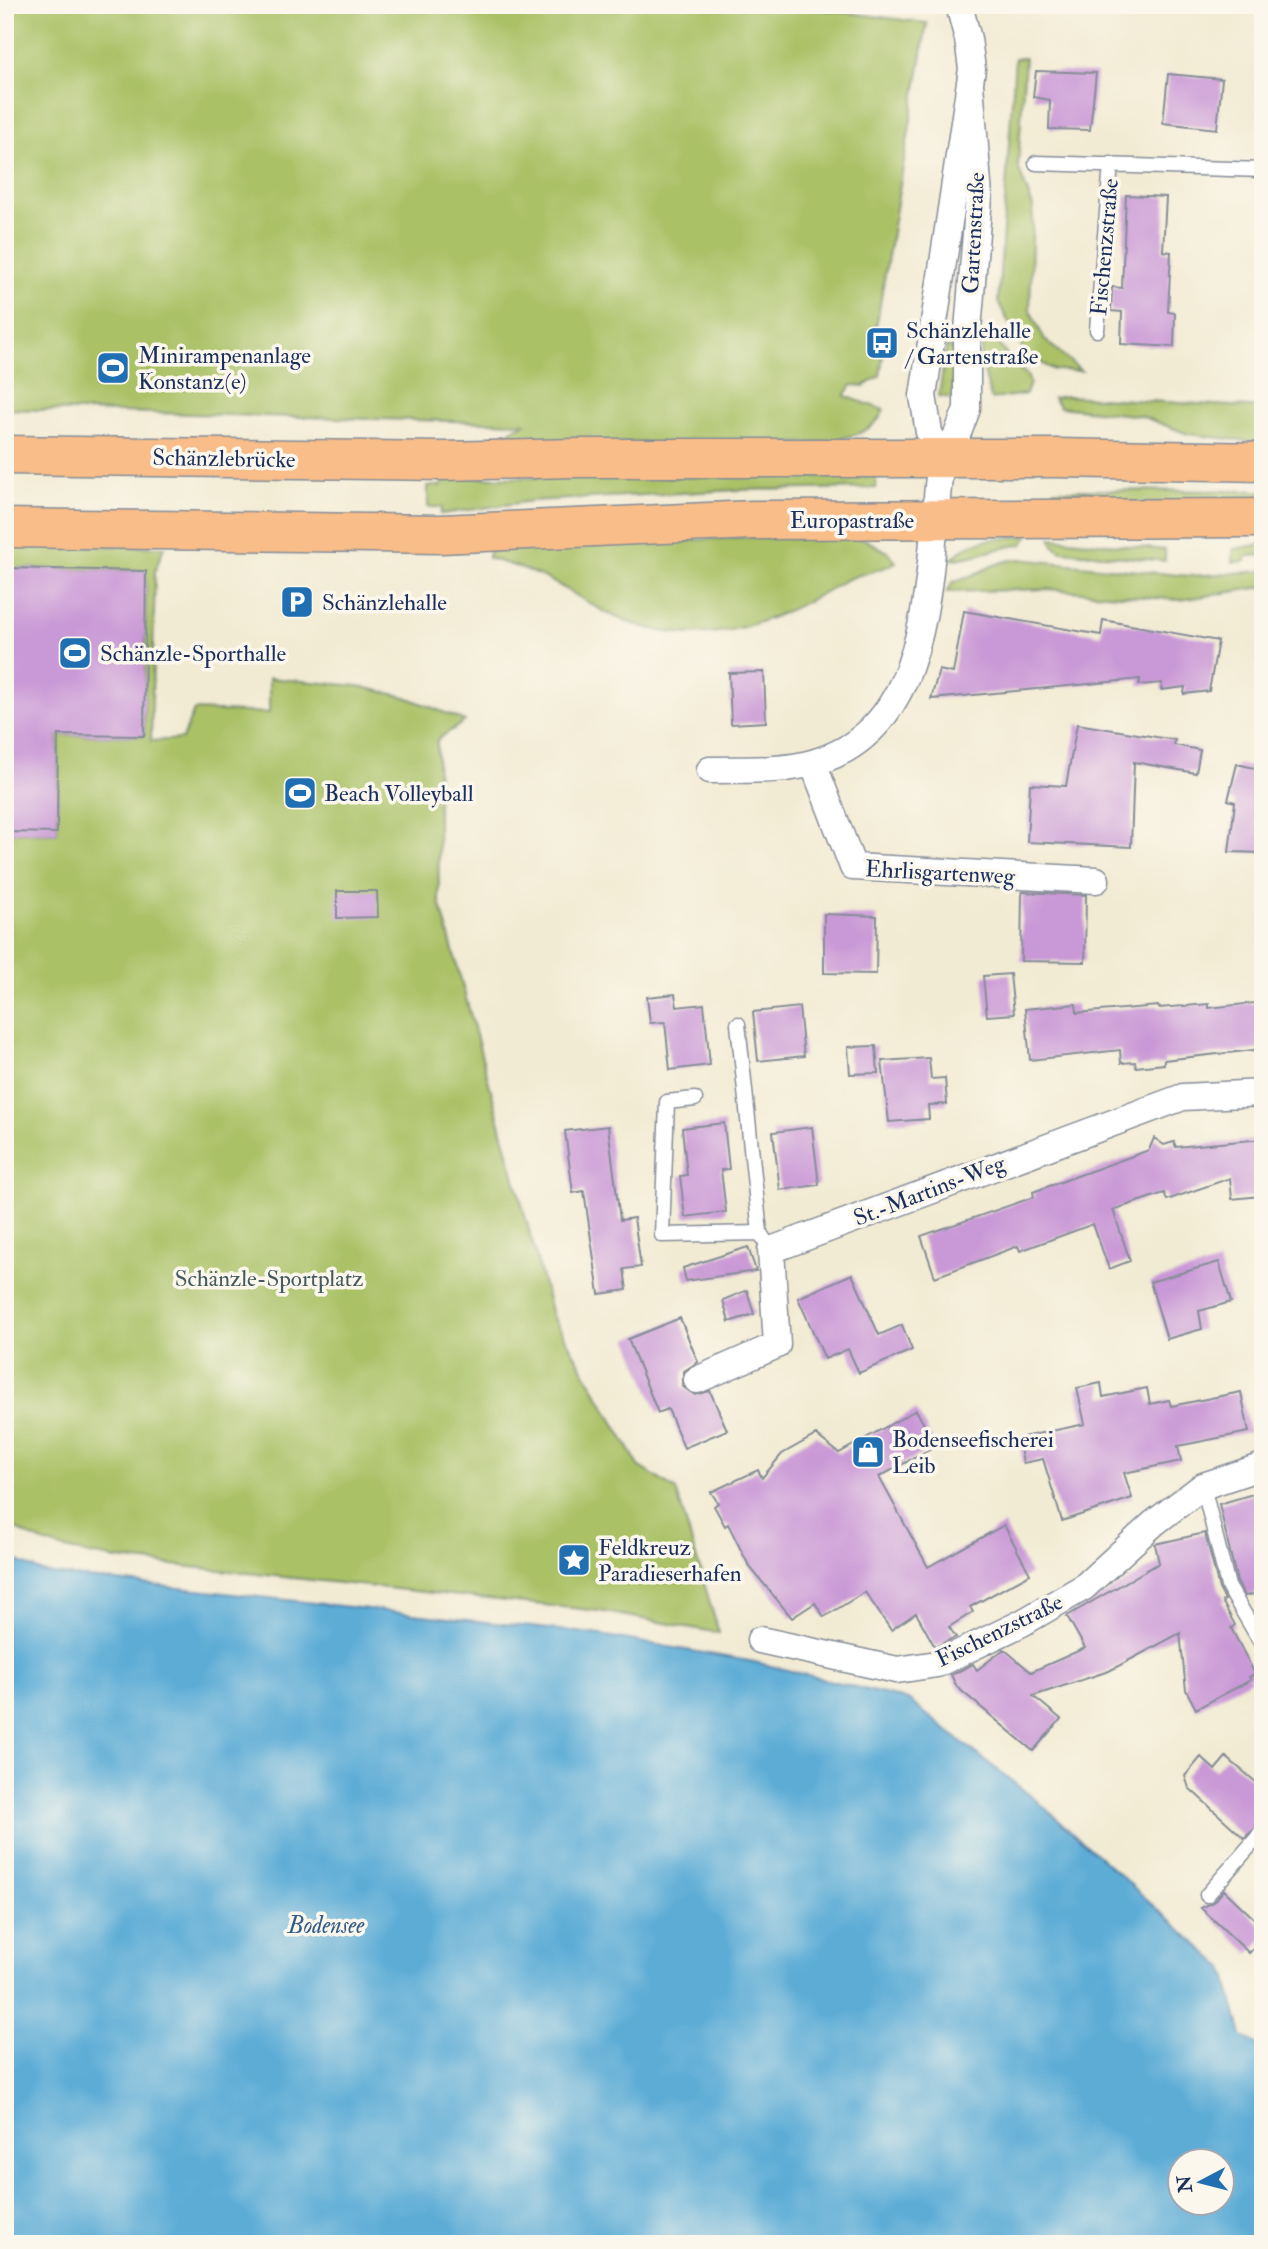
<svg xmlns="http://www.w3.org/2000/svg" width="1268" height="2249" font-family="'IM FELL Double Pica',serif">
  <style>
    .green { fill: #aac166; stroke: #627862; stroke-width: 2 }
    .water { fill: #5bacd6; stroke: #3b6e9a; stroke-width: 2; fill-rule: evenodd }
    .building { fill: #c998d6 }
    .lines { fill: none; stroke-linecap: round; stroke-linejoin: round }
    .lane-casing { stroke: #868d98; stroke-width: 17 }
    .street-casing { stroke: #868d98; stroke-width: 29 }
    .primary-casing { stroke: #868d98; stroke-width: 41 }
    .lane { stroke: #fff; stroke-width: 14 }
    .street { stroke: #fff; stroke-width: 26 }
    .primary { stroke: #f8bd88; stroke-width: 38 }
    .labels { text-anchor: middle; stroke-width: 7; stroke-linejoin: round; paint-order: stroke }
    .street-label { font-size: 23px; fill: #1b2f5e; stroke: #fbf7ec }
    .poi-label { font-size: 23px; fill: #1b2f5e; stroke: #fbf7ec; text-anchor: start }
    .park-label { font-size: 23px; fill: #465b60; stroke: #fbf7ec }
    .water-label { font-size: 24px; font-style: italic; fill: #315b88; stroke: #fbf7ec }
  </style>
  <rect width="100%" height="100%" fill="#fbf7ec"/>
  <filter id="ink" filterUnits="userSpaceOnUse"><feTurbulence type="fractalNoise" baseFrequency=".0143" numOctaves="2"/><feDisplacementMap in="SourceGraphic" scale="14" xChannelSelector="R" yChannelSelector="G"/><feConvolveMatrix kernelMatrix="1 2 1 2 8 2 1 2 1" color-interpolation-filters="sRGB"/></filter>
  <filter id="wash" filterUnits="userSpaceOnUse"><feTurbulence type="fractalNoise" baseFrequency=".00686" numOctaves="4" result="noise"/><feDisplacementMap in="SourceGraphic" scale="28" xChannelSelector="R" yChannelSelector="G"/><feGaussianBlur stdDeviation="1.57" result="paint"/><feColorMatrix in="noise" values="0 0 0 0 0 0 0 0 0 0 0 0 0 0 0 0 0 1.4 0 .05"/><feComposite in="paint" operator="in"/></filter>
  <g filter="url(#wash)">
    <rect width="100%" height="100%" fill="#f2ebd3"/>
    <path class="green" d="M5 5H787L927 23 872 352 883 357 880 376 864 386 852 385 845 396 884 410C873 436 842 438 817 443H481V440L501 436 526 423 5 409Z
      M1015 58H1025L1018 167 1033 207 1030 310 1044 339 1081 371 1054 370 1026 355 998 302Z
      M982 335 994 338 1012 362 1027 375 1030 383 1026 394 991 399 981 358Z
      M946 347 955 348 953 398 939 396Z
      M1066 396 1263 408V443L1188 434 1141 416 1060 407 1053 398Z
      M876 476V488L738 490 532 501 441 514 442 507H428V486H441L442 478Z
      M1053 490 1263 491V503H1053Z
      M1028 536 1022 545C997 546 977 558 952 559 970 537 1001 538 1028 536Z
      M749 537 862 538 888 552 896 562C881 572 859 572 842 582 763 629 692 655 605 612 585 602 568 589 549 580 529 570 509 564 488 558L489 551Z
      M1051 538 1165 550V561L1062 551 1054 546Z
      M1263 544V555L1247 556 1246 561 1233 562V549Z
      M5 545 164 547 155 571 151 741 182 739 194 710 269 713V678L358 686 406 697 465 721 437 740 439 899 552 1315 639 1466 676 1490 719 1633 599 1611 117 1559C76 1552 39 1547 5 1521V832L57 833 58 735 144 736 146 571 5 568Z
      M1019 559 1189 576 1263 571V587L1180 600 1046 589 947 592 953 582C976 577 993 561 1019 559Z"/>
    <path class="water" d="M5 1555 44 1573 595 1634 755 1662 908 1700 1036 1800 1224 1968 1242 2035 1263 2049V2244H5ZM1180 2162H1222V2204H1180Z"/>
    <g id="blocks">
      <path class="building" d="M1036 71 1096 73 1090 130 1049 129 1050 100 1033 97Z
        M1168 74 1222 79 1217 129 1163 123Z
        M1126 195 1166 197 1163 251 1171 252 1168 312 1175 313 1174 347 1121 344 1122 312 1111 311 1112 287 1122 288Z
        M5 568 146 571 144 736 58 735 57 833 5 832Z
        M964 611 1101 635 1103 620 1218 641 1209 691 1184 694 1185 687 1161 690 1162 683 1139 685 1140 679 931 699 939 670 953 673Z
        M764 672 766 722 731 724 729 673Z
        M1077 724 1175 740 1174 745 1200 750 1196 773 1134 762 1131 847 1027 842 1030 784 1066 786Z
        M1237 764 1263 770V853L1229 852 1235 802 1228 800Z
        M337 891H377L378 917 337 918Z
        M1022 892 1086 895 1085 962 1021 961Z
        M824 914 877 916 876 974 824 973Z
        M1010 974 1014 1014 987 1016 983 976Z
        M675 994 677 1007 704 1004 710 1065 670 1070 665 1022 650 1023 647 997Z
        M1263 1002V1049L1164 1060V1064L1136 1067 1135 1062 1121 1063 1120 1050 1030 1060 1025 1009 1076 1004 1077 1013 1158 1006 1159 1008 1209 1004V1008Z
        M799 1007 804 1056 758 1061 753 1012Z
        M876 1046 878 1073 850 1074 848 1047Z
        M929 1058 931 1079 945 1078 947 1104 928 1105 929 1119 889 1122 882 1061Z
        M724 1123 729 1169 721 1170 726 1212 685 1217 680 1176 687 1175 682 1128Z
        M608 1126 620 1220 634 1218 641 1267 624 1269 627 1290 599 1294 584 1191 573 1193 565 1131Z
        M812 1127 819 1185 780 1190 773 1132Z
        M1154 1138 1164 1145 1174 1142 1176 1147 1263 1139V1192H1260V1196L1232 1199 1230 1178 1167 1200 1164 1193 1113 1210 1130 1261 1109 1269 1093 1224 1020 1251 1018 1246 935 1277 921 1236 1034 1197 1033 1192 1149 1150Z
        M748 1247 756 1271 686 1281 683 1268Z
        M1219 1262 1231 1302 1199 1311 1202 1329 1167 1339 1150 1282Z
        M852 1274 879 1335 902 1325 912 1350 859 1373 848 1349 825 1359 798 1298Z
        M747 1290 754 1314 729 1322 723 1300Z
        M680 1318 698 1362 684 1371 682 1386 695 1395 710 1391 727 1430 684 1448 668 1409 658 1413 628 1339Z
        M1101 1383 1103 1397 1147 1388 1150 1404 1169 1400 1171 1406 1241 1392 1249 1432 1178 1446 1181 1461 1124 1473 1132 1498 1062 1521 1043 1459 1023 1463 1018 1438 1085 1424 1077 1388Z
        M916 1410 936 1446 879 1477 928 1567 1004 1525 1030 1574 970 1607 973 1612 949 1627 956 1637 935 1647 916 1613 891 1630 865 1592 824 1617 815 1603 792 1618 749 1566 728 1524 725 1526 714 1506 718 1503 711 1492 758 1470 762 1478 782 1454 816 1435 839 1453Z
        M1263 1491V1592L1245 1596 1237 1582 1219 1504Z
        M1205 1533 1219 1589 1225 1600 1222 1601 1235 1625 1231 1628 1255 1674 1249 1677 1251 1680 1196 1709 1186 1690 1180 1633 1109 1671 1033 1696 1061 1719 1033 1751 957 1687 951 1675 973 1664 977 1670 1004 1649 1031 1672 1085 1648 1067 1616 1159 1563 1155 1544Z
        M1201 1757 1215 1770 1226 1757 1263 1788V1822L1244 1838 1189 1788 1185 1776Z
        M1224 1890 1263 1927V1939L1249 1953 1201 1908 1214 1902Z"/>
    </g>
  </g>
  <g filter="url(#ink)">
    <use href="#blocks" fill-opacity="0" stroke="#868d98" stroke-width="2"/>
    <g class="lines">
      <defs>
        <path id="lane" d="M1036 163 1263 170
          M1097 330 1111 164
          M738 1024 760 1233
          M695 1099 667 1102 662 1235 760 1233 771 1250
          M1203 1486 1228 1586 1263 1646
          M1207 1895 1263 1831"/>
        <path id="street" d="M941 460 929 432 923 396 972 69 968 39 959 5
          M813 763 853 867 1096 880
          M710 770C744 769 779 772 812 763 938 729 927 563 941 460L957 435 967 409V342L979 197 970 84
          M697 1380 777 1345 771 1250 1183 1097 1263 1093
          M760 1640 897 1670 937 1664 1022 1623 1084 1587 1154 1523 1203 1486 1263 1466"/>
        <path id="primary" d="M5 455 442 461 576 458H1057L1263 462
          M5 528 441 534 753 520 1263 518"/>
      </defs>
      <use href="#lane" class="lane-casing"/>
      <use href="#street" class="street-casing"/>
      <use href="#primary" class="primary-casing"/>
      <use href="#lane" class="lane"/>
      <use href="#street" class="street"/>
      <use href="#primary" class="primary"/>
    </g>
  </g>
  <defs>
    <symbol id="bus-square" viewBox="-11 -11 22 22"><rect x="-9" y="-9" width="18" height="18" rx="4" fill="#1f6fb2" stroke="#fbf7ec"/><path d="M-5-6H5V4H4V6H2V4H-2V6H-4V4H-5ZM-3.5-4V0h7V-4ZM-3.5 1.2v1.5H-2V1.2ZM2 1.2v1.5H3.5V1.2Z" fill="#fff"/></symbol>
    <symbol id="stadium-square" viewBox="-11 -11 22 22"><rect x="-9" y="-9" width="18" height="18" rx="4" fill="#1f6fb2" stroke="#fbf7ec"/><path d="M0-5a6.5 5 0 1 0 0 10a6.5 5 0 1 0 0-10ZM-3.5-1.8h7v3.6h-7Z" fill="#fff"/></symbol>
    <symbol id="parking-square" viewBox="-11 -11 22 22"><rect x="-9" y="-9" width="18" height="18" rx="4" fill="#1f6fb2" stroke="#fbf7ec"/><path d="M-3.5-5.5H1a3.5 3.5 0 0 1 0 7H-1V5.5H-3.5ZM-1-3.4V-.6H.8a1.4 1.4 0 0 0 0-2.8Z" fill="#fff"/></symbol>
    <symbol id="shop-square" viewBox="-11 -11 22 22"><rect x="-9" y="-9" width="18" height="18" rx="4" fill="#1f6fb2" stroke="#fbf7ec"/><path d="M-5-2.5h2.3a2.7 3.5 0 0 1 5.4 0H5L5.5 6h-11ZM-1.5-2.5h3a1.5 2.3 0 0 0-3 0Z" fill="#fff"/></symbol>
    <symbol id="sight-square" viewBox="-11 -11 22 22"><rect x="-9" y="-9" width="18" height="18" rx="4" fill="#1f6fb2" stroke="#fbf7ec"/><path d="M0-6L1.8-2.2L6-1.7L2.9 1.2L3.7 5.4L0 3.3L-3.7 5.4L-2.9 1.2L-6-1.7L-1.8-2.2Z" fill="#fff"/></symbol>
  </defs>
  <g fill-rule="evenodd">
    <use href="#bus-square" x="863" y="324" width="38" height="38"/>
    <use href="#stadium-square" x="94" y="349" width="38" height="38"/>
    <use href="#parking-square" x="278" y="583" width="38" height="38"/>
    <use href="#stadium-square" x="56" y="634" width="38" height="38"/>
    <use href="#stadium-square" x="281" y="774" width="38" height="38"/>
    <use href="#shop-square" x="849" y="1433" width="38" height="38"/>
    <use href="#sight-square" x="555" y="1541" width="38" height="38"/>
  </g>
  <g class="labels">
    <g class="street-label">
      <text transform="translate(973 233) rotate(-87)" y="8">Gartenstraße</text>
      <text transform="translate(1104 247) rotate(-85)" y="8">Fischenzstraße</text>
      <text transform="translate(224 458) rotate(1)" y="8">Schänzlebrücke</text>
      <text x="852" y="528">Europastraße</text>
      <text transform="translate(940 872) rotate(3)" y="8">Ehrlisgartenweg</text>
      <text transform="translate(929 1190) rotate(-21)" y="8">St.-Martins-Weg</text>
      <text transform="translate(999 1630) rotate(-26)" y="8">Fischenzstraße</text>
    </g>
    <g class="poi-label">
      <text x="906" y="338">Schänzlehalle<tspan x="906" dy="26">/ Gartenstraße</tspan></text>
      <text x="138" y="363">Minirampenanlage<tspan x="138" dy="26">Konstanz(e)</tspan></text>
      <text x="322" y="610">Schänzlehalle</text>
      <text x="100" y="661">Schänzle-Sporthalle</text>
      <text x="324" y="801">Beach Volleyball</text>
      <text x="892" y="1447">Bodenseefischerei<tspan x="892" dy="26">Leib</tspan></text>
      <text x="598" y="1555">Feldkreuz<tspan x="598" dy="26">Paradieserhafen</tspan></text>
    </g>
    <g class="park-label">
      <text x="269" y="1286">Schänzle-Sportplatz</text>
    </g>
    <g class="water-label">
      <text x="326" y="1933">Bodensee</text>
    </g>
  </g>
  <rect width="1268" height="2249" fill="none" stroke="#fbf7ec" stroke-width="28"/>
  <g transform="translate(1201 2182) rotate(263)"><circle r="33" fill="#fbf7ec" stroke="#a1a7b3" stroke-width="2"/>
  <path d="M0-5L12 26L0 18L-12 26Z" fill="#1f6fb2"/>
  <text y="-10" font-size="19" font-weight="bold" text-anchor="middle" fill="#1b2f5e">N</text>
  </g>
</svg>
